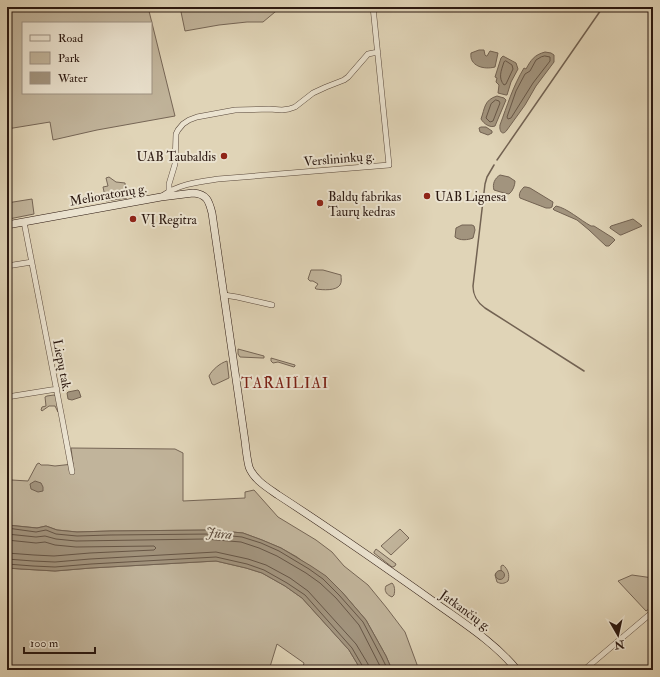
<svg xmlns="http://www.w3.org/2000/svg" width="660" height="677" font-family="'IM FELL Double Pica',serif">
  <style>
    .green { fill: #c1b49b; stroke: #766656; fill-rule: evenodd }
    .water { fill: #a2947e; stroke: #726252 }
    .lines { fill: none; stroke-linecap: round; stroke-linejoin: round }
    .shore { stroke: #665647; stroke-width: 1 }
    .stream { stroke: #726252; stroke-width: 1.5 }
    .minor-casing { stroke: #58473a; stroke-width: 6 }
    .secondary-casing { stroke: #2b1810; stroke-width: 8 }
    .minor { stroke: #ebe3d0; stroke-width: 5 }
    .secondary { stroke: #ebe3d0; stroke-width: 7 }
    .poi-dot { fill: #8f2418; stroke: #ebe3d0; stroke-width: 1.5 }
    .labels { text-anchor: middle; stroke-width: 4; stroke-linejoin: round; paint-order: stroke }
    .poi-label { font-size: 13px; fill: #2b1810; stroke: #ebe3d0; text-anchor: start }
    .street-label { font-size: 13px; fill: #2b1810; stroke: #ebe3d0 }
    .water-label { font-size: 14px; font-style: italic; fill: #5b4a3c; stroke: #ebe3d0 }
    .quarter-label { font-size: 15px; letter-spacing: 1px; fill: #7a1f14; stroke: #ebe3d0 }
  </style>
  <rect width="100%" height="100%" fill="#e0d4b7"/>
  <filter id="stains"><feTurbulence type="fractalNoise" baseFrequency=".005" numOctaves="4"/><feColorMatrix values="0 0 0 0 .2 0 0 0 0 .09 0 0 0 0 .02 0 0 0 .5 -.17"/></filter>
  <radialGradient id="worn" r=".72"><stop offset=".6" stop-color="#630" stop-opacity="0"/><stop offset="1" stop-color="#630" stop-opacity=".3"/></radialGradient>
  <path class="green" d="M7 7H148L175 116 97 130 53 140 50 122 7 129ZM23 23H151V93H23Z
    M180 7H281L263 22H247L219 25 185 31Z
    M109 177 116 182 125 183 127 198 106 201 103 187 108 186 106 178Z
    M32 199 34 214 9 219 7 203Z
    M311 270H323L341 275C341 278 342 282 340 285 336 291 323 290 316 289L315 288 318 284 313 281H310L308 279Z
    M238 349 264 356V358H262L240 357 238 354Z
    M271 358 295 365V366L294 367 278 362 273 363 271 361Z
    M227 361 229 378 214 385 212 384 209 376C212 370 220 363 227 361Z
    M54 395 56 396 58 412 55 406H49L42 411 41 410 42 407 46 406 45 397 47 396Z
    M71 448 175 449 183 453V501L245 498V492L254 490 278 517 316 540 332 552 344 566 368 585 386 607 405 632 419 670H392L386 656 366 620 342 592 297 557 281 548 262 540 243 533 211 530 110 531 77 532 57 530 46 526 37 528 7 525V473L12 480 28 481 37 464 39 463 41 465H48L55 466 73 464Z
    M400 529 409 538 391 555 381 546Z
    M376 549 396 564 395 566 393 567H392L374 553V552Z
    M216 561 246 568 262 573 285 586 302 598 349 650 361 670H302L304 663 277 644 269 670H7V568L21 569 55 571 91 568Z
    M503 565C508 569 510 575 508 581 504 584 501 584 497 582L495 575 496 573 498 578 502 571 501 570V566Z
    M632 575 653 578V606L646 611 618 581Z
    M392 583C395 586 395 591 394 595L392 597 390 596C386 594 384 590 386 586Z"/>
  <path class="water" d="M479 50H484L485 55 486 56H487L490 51 498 53 495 67C484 70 469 66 471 53Z
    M545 52 551 53 554 55V62L536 86 525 105 507 130C503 136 499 132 500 125 507 106 513 86 524 68L526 69C531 60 534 55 545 52Z
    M503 56 516 63 518 69 511 82 507 95H506L498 93 499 85 496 82 497 78 495 77 501 58Z
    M497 96 504 98 506 100 495 126C490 128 484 124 481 119 485 108 484 100 497 96Z
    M481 127H486L492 131V133L488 135 480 132 479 128Z
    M500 175 509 177 515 181C515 185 513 191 509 194L504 193 494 190C492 184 495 178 500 175Z
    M524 187H526L530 188 553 202 552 207 550 208H546L520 198C518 194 521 190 524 187Z
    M556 206C567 208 580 220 591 226H594L613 238 615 240 609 246H606L589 230 577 220 554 210 553 209Z
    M633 219 641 225 642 226 621 235H620L610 228V227L611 226Z
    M462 225H472L474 226 475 230 473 238C468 240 460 241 455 237L456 228Z
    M78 390 79 391 81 397 72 400 68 399 67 393 68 392Z
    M35 481 41 483 43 487V491L38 492 31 489 30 484Z
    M7 525 37 528 46 526 57 530 77 532 110 531 211 530 243 533 262 540 281 548 311 566 326 576 342 592 366 620 386 656 392 670H361L349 650 302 598 285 586 262 573 246 568 216 561 91 568 55 571 21 569 7 568Z
    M495.5 575a4.5 4.5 0 1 1 9 0a4.5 4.5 0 1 1-9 0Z"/>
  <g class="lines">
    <path class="shore" d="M545 56 550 57V61L533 83 511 118 508 119 507 117 516 91 525 74 530 71 536 60 541 57Z
      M506 61 512 65 513 69 506 84 504 85C498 78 501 71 504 62Z
      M496 100 499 101 500 103 493 121 490 122 486 118 491 104Z
      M7 528 36 532 46 530 56 534 77 536 110 535 211 534 242 537 261 543 279 551 309 569 323 579 339 595 363 622 382 658 388 670
      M7 534 36 537 45 536 56 539 76 541 205 539 241 542 259 548 277 556 306 573 320 583 336 598 359 625 382 670
      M7 540 36 543 45 542 55 545 76 547 154 546 156 548 154 550 90 553 54 556 34 555 7 553
      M7 559 33 561 55 562 90 559 216 552 248 559 266 565 290 578 308 591 356 644 368 664 369 670
      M7 564 33 566 55 567 91 564 216 557 247 564 264 570 287 583 305 595 352 648 363 667 364 670"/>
    <path class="stream" d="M497 160 603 7
      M494 165 487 177 485 184 473 286C473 296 477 302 485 308L584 371"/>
    <defs>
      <path id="minor" d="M169 191V184L175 164 176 134 178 130 183 124 189 120 197 117 235 110 269 109 282 110 289 109 295 107 313 93 326 87 344 80 348 77 368 54 378 52
        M162 196C179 184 198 182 218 179L389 165 373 7
        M24 222 62 418 72 472
        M7 266 32 262
        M224 295 237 297 272 305
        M7 397 57 389
        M584 670 649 615"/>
      <path id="secondary" d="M7 225 161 197 193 193C207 194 209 201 212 213L245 441C246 450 247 459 249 467 254 480 268 488 278 495 332 530 385 567 437 604 465 624 495 643 517 670"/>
    </defs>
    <use href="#minor" class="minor-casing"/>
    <use href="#secondary" class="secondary-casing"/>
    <use href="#minor" class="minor"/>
    <use href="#secondary" class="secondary"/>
  </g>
  <g class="poi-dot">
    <circle cx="224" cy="156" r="4"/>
    <circle cx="427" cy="196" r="4"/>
    <circle cx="320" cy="203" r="4"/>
    <circle cx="133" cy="219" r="4"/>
  </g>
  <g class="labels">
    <g class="poi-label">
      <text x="216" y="161" text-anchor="end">UAB Taubaldis</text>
      <text x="328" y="201">Baldų fabrikas<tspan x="328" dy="15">Taurų kedras</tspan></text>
      <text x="435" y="201">UAB Lignesa</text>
      <text x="141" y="224">VĮ Regitra</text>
    </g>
    <g class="street-label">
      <text transform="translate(339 158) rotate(-5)" y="5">Verslininkų g.</text>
      <text transform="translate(108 194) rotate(-10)" y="5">Melioratorių g.</text>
      <text transform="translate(63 365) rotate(79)" y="5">Liepų tak.</text>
      <text transform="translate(466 610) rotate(36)" y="5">Jatkančių g.</text>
    </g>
    <g class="water-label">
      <text transform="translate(219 533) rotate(5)" y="5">Jūra</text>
    </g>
    <g class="quarter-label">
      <text x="285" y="388">TARAILIAI</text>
    </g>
  </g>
  <rect width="660" height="677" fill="none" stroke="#e0d4b7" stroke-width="24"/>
  <rect x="8" y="8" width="644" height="661" fill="none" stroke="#2b1810" stroke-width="2"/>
  <rect x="12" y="12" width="636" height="653" fill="none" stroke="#2b1810"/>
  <rect x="22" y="22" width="130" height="72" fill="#ebe3d0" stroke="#9e9283"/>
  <rect x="30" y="35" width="20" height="6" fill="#ebe3d0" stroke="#9e9283"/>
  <text x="58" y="42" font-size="12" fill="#2b1810">Road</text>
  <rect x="30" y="52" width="20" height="12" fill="#c1b49b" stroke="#9e9283"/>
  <text x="58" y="62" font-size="12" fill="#2b1810">Park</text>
  <rect x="30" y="72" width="20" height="12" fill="#a2947e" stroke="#9e9283"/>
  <text x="58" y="82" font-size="12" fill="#2b1810">Water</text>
  <g transform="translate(618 635) rotate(171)" stroke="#ebe3d0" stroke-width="3" paint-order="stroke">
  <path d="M0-3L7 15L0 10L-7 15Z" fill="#2b1810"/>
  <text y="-6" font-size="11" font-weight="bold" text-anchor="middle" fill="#2b1810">N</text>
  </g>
  <path d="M24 647v6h71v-6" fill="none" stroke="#2b1810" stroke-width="2"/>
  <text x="30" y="647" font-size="12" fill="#2b1810" stroke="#ebe3d0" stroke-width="3" paint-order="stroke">100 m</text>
  <rect width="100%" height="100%" filter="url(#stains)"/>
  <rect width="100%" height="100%" fill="url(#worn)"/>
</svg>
